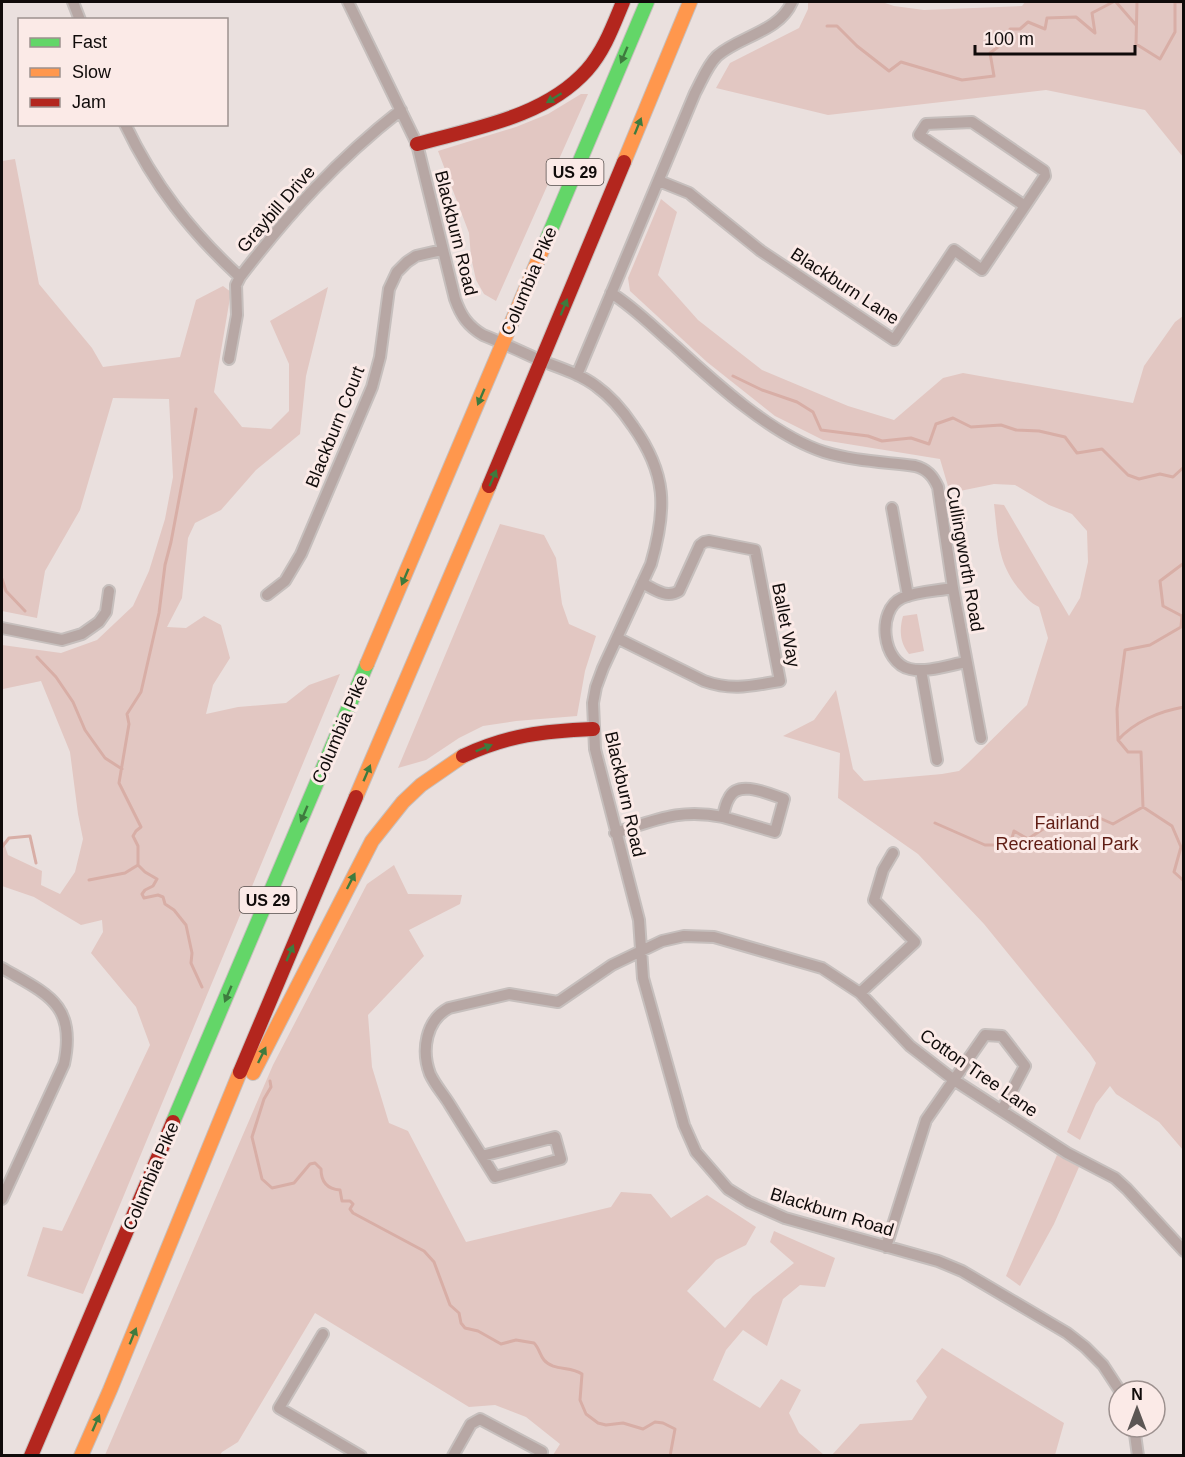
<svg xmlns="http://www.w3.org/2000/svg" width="1185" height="1457" font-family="Helvetica,sans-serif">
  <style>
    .green { fill: #e2c7c2 }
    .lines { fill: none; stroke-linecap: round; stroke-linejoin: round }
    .stream { stroke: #d8aea6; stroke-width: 3 }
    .street-casing { stroke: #c6bfbd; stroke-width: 14 }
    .fast-casing { stroke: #c6bfbd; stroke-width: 16 }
    .slow-casing { stroke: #c6bfbd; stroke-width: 16 }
    .jam-casing { stroke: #c6bfbd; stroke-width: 16 }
    .street { stroke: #b7a7a4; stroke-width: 10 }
    .fast { stroke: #63d668; stroke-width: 14 }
    .slow { stroke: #ff974d; stroke-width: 14 }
    .jam { stroke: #b3261e; stroke-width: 14 }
    .oneway { fill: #3e7b3e }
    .labels { text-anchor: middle; stroke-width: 6; stroke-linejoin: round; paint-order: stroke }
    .shield { fill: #fbeae7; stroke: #564e4c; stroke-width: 1.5 }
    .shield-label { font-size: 16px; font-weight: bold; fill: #100b0a }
    .street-label { font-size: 18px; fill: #100b0a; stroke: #fbeae7 }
    .park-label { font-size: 18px; fill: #601d14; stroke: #fbeae7 }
  </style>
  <rect width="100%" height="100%" fill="#eae0de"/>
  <path class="green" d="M808 2H882L894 6 924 10 1022 6 1025 2H1183V157L1145 110 1046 90 828 115 716 88 730 63 799 28 808 9Z
    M581 94H588L496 301 484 294 476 280 471 257 469 233 438 151 516 127 548 114Z
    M15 159 39 284 92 348 103 367 180 357 196 300 223 286 231 292 214 392 242 427 271 429 289 411V364L270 321 328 287 306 376 300 434 256 470 221 510 195 523 188 538 182 598 167 627 186 628 204 616 221 625 230 658 213 685 206 714 238 707 286 703 309 685 340 674 83 1294 27 1276 43 1227 62 1231 150 1045 136 1007 91 953 103 932 102 920 81 925 34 897 2 886V837L8 855 42 871 41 885 60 894 75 872 83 839 78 814 70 752 41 681 3 689 2 645 61 653 97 640 133 606 149 571 165 519 173 477 169 399 113 398 80 510 45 571 37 618 2 611V161Z
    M661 199 677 212 658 275 698 320 762 370 848 406 894 420 943 378 963 373 1133 403 1144 366 1175 322 1183 316V1150L1159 1122 1116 1094 1110 1086 1096 1104 1080 1140 1067 1132 1096 1063 1090 1054 984 924 918 854 838 798 840 753 783 736 814 720 836 690 853 769 864 781 942 774 959 771 968 763 1027 705 1048 638 1039 607C1030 603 1025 596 1019 589 997 562 998 537 994 504L1004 505 1069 616 1080 598 1088 562 1087 531 1072 514 1049 505 1015 485 994 484 950 493 940 459 823 440 775 416 707 362 630 291 628 278Z
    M500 524 544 535 556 558 562 604 569 624 596 636 585 671 577 716 516 721 483 726 459 738 426 760 398 768Z
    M917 614 924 651 909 654C900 643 899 630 903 616Z
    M394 865 408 894 462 895 460 904 409 930 424 956 368 1015 372 1067 389 1123 408 1131 466 1242 611 1207 621 1192 651 1194 671 1218 707 1195 756 1227 746 1245 716 1260 687 1291 725 1328 753 1296 794 1263 770 1242 774 1231 835 1258 825 1287 800 1285 783 1299 767 1346 743 1330 726 1350 713 1380 760 1408 781 1379 801 1390 789 1413 799 1433 824 1455H553L560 1444 526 1417 495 1405 469 1407 315 1313 238 1442 222 1452 220 1455H105L273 1065 367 884Z
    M1057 1155 1079 1167 1054 1224 1020 1286 1006 1276Z
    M942 1348 1064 1423 1055 1455H832L860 1424 912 1420 927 1397 916 1381Z"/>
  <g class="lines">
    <path class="stream" d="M1116 2 1136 25
      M1137 2 1136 44 1160 59 1175 32V2H1184
      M827 26H837L857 46 889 71 901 62 962 80 994 76 990 53 1010 38V29H1020L1028 22 1045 29 1047 18 1076 17 1095 33 1092 13 1113 2
      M733 376 762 390 797 402 813 412 821 430 868 436 882 441 911 438 929 444 936 424 953 418 971 427 1001 425 1016 430 1039 431 1065 437 1077 453 1102 449 1128 475 1139 479 1160 474 1173 477 1184 467
      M196 409 171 542 165 565 159 613 141 692 127 714 129 724 119 783 141 827 136 831 133 836 138 846V865L145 872 157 879 153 886 145 890 142 894 144 898 158 895 163 897 165 904 174 910 186 925 192 953 191 963 202 987
      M2 579 6 591 25 611
      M37 657 56 677 73 702 85 730 105 758 122 769
      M1118 740C1134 722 1160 711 1184 707
      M1143 807 1141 752H1128L1118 740 1117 709 1125 650 1150 645 1181 627 1182 616 1163 606 1160 581 1184 563
      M935 823 985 845H1010L1014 831 1028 839 1043 829 1095 816 1113 824 1143 807 1172 826 1181 847
      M2 847 9 838 30 836 36 863
      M1184 849 1181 847 1174 872 1184 881
      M89 880 125 873 138 865
      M270 1081 271 1087 264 1099 252 1137 262 1179 272 1188 294 1183 310 1164 315 1163 321 1169C321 1181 327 1189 340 1190L342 1201H350L353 1204 350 1209 353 1213 424 1251 434 1262 450 1305 459 1313 461 1323 465 1328 478 1331 501 1344 516 1340 534 1343C539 1348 540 1355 544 1360 553 1371 571 1366 582 1374L580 1400 586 1414 598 1423 606 1425 623 1423 643 1429 655 1422 663 1423 675 1429 670 1456"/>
    <defs>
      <path id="street" d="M73 2 80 20
        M348 2 417 144 455 299C461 316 468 326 483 335 503 343 522 352 542 361 560 368 580 374 596 386 610 396 623 411 633 426 667 474 667 508 651 564L603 668 596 687 593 703 595 749 639 920 643 978 684 1125 696 1152 728 1189 749 1202 785 1218 938 1261 962 1271 1067 1333 1085 1347 1103 1365 1120 1391
        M125 124C154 185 191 232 240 277
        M659 181 689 193 761 251 894 340 954 250 982 270 1025 206 919 135 926 124 972 122 1044 171 1045 176 1025 206
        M611 293C635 308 654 328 675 346 715 383 772 435 824 452 853 461 885 462 915 466 927 469 933 476 938 487L953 588 981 738
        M229 359 237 315 236 285 240 277C289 213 337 160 401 110
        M577 375 695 93C702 80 707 66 717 56 740 36 779 32 792 2
        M892 508 908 596
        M953 588C937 591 917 591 902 598 876 610 882 663 910 669 927 673 949 665 966 662
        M267 595 285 581 301 554 372 387 380 357 389 289 397 272 407 262 416 256 442 250
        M2 628 62 640 82 634 99 622 106 612 109 591
        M617 638 704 681C732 691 751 686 780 681L755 550 709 541 704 542 700 545 679 591C666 599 654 589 642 583
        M921 670 937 760
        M615 833C656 820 680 808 723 817 724 811 726 803 729 798 738 779 769 794 784 799L775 832 723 817
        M2 968C47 994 77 1004 64 1064L2 1199
        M860 993 915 942 874 900 883 870 893 853
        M482 1156 555 1137 561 1159 495 1177C480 1153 465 1129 450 1105 444 1095 435 1085 430 1074 421 1050 426 1020 449 1008L509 994 558 1002 612 965 662 941 684 936 714 937 822 968 860 993 910 1046 954 1080 1067 1153 1115 1178 1127 1189 1184 1251
        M886 1247 926 1120 985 1035 1002 1036 1025 1066 1002 1110
        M323 1334 279 1408 361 1456
        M1134 1427 1138 1456
        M453 1456 471 1424 480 1419 542 1452"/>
      <path id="fast" d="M544 246 647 2
        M173 1122 367 664"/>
      <path id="slow" d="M624 162 690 2
        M367 664 544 246
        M356 797 489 486
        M253 1073 372 841 403 802 421 785 463 756
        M81 1456 110 1390 240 1072"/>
      <path id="jam" d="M417 144C475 128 545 117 587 70 604 51 613 26 623 2
        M489 486 624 162
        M463 756C508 735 544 731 593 729
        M240 1072 356 797
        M31 1456 173 1122"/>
    </defs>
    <use href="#street" class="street-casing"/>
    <use href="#fast" class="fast-casing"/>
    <use href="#slow" class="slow-casing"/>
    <use href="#jam" class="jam-casing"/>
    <use href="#street" class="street"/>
    <use href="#fast" class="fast"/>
    <use href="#slow" class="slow"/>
    <use href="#jam" class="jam"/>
  </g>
  <defs><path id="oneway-solid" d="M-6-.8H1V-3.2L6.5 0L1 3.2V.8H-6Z" transform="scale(1.5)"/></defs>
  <g class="oneway">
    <use href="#oneway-solid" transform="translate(624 55) rotate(113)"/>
    <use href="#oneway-solid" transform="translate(554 98) rotate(148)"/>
    <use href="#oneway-solid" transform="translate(638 126) rotate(-68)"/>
    <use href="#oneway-solid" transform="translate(564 307) rotate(-68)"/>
    <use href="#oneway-solid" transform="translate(481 397) rotate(113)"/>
    <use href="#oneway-solid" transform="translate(493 478) rotate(-67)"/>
    <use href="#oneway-solid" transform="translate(405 577) rotate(113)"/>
    <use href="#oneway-solid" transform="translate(484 748) rotate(-22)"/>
    <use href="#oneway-solid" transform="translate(367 773) rotate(-67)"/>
    <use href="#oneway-solid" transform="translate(304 814) rotate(113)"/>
    <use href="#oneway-solid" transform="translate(351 881) rotate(-63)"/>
    <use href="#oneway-solid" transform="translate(290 953) rotate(-67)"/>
    <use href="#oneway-solid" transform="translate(228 994) rotate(113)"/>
    <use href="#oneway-solid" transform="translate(262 1055) rotate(-64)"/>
    <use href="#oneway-solid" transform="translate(133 1336) rotate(-68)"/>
    <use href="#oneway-solid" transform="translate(96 1423) rotate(-66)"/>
  </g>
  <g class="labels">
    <g class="shield">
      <rect x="546.5" y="159" width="57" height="26" rx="4.5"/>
      <rect x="239.5" y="887" width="57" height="26" rx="4.5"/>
    </g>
    <g class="shield-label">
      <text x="575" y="178">US 29</text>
      <text x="268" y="906">US 29</text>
    </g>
    <g class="street-label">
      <text transform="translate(276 209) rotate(-49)" y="6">Graybill Drive</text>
      <text transform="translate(456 233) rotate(76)" y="6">Blackburn Road</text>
      <text transform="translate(529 281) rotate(-67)" y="6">Columbia Pike</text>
      <text transform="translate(845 286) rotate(33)" y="6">Blackburn Lane</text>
      <text transform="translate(335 427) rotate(-68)" y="6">Blackburn Court</text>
      <text transform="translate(965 559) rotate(80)" y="6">Cullingworth Road</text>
      <text transform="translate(786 625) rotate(79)" y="6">Ballet Way</text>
      <text transform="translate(340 729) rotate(-67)" y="6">Columbia Pike</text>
      <text transform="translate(625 794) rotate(77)" y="6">Blackburn Road</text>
      <text transform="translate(979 1073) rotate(35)" y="6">Cotton Tree Lane</text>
      <text transform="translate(151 1176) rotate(-67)" y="6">Columbia Pike</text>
      <text transform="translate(832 1212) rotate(17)" y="6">Blackburn Road</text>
    </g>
    <g class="park-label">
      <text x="1067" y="829">Fairland<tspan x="1067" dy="21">Recreational Park</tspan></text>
    </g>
  </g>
  <rect width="1185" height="1457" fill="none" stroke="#100b0a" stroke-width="6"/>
  <rect x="18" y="18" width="210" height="108" fill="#fbeae7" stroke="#9d918f" stroke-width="1.5"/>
  <rect x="30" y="38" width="30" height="9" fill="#63d668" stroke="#9d918f" stroke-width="1.5"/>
  <text x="72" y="48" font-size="18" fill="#100b0a">Fast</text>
  <rect x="30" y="68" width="30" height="9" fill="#ff974d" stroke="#9d918f" stroke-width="1.5"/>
  <text x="72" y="78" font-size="18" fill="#100b0a">Slow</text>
  <rect x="30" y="98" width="30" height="9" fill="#b3261e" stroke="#9d918f" stroke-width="1.5"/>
  <text x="72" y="108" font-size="18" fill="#100b0a">Jam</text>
  <g transform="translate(1137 1409)"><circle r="28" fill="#fbeae7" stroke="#9d918f" stroke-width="1.5"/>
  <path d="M0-4.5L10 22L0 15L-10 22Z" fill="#5c5654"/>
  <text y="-9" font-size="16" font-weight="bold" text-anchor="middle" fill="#100b0a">N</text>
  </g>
  <path d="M975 45v9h160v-9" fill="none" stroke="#100b0a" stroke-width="3"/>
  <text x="984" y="45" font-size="18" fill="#100b0a" stroke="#fbeae7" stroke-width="4.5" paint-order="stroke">100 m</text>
</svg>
